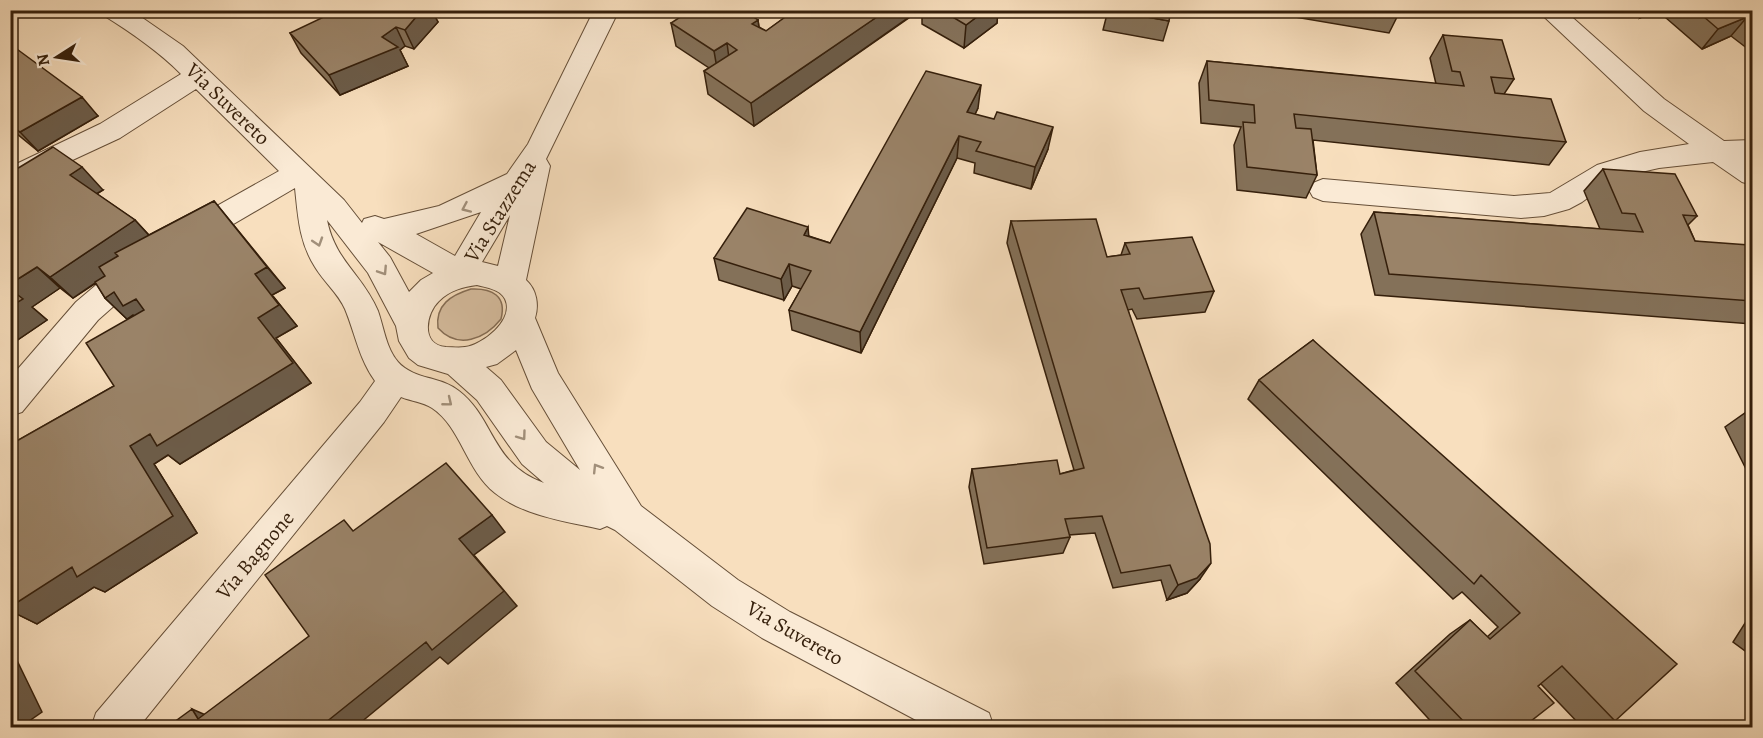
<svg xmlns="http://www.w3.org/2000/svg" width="1763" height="738" font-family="Alegreya,serif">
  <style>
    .green { fill: #d7bea0; stroke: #866e56; stroke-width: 1.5 }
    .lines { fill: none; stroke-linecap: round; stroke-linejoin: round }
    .minor-casing { stroke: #664f38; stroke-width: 2 }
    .minor { fill: #faead5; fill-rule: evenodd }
    .wall { fill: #847159; stroke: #351f0b; stroke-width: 1.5 }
    .shaded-wall { fill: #6c5c49; stroke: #351f0b; stroke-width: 1.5 }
    .building { fill: #9a8368; stroke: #351f0b; stroke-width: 1.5 }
    .oneway { stroke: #a18f7a }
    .labels { text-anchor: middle; stroke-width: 4.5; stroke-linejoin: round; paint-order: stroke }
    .street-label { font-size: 21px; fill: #351f0b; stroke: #faead5 }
  </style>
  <rect width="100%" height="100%" fill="#f8dfbe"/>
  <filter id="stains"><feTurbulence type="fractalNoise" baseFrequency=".00333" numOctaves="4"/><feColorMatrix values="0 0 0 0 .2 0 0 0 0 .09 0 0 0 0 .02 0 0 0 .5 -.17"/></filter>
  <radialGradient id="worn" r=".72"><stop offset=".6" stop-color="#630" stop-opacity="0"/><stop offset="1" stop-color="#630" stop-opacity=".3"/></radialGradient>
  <path class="green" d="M471 289C492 288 507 296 501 319 485 339 458 350 438 328 435 305 451 295 471 289Z"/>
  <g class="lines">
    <defs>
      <path id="minor" d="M100 10H131L183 46 344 200 362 223 364 219 375 216 384 219 439 206 507 174 528 144 594 10H619L546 159 550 166 526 280C537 290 539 305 535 318L558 373 641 506 738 580 790 612 989 713 994 728H931L762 638 712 606 615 530 607 526 600 529C565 521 524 516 495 493 466 470 461 427 432 408 423 402 411 401 401 397L384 422 138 728H91L96 713 360 402 375 381C359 359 355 333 345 309 338 293 324 282 315 267 299 242 298 216 295 188L196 246 185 249 174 246 170 238 174 230 279 171 196 89 120 138 10 189V167L100 124 181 74C158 51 132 33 103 15ZM481 212 455 256 416 234ZM510 215 498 266 482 262ZM327 220 368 273 396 326 399 341 409 358 418 365 448 374 477 400 522 464 544 483C491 464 495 419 459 391 441 376 414 380 398 362 386 348 384 328 378 311 363 275 335 261 327 220ZM378 242 433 273 421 280 409 292 390 257ZM477 285C487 288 500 289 505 299 515 320 482 345 465 347 459 348 452 347 446 347 420 345 426 313 439 301 450 290 463 287 477 285ZM516 350 532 389 580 470 546 442 501 380 486 367 497 364Z
        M1537 10H1564L1664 99 1724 141 1752 140V185L1742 182 1713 162 1659 168 1628 175 1607 184 1582 202 1569 209 1544 216 1521 218 1323 201 1313 197 1309 190 1313 183 1323 179 1514 196 1550 193 1597 165 1640 152 1689 144 1644 111Z
        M139 254 150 258 154 266 150 274 98 320 22 412 10 416V378L76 302 128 258Z"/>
    </defs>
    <use href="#minor" class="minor-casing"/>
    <use href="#minor" class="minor"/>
  </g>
  <path class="wall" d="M350 10H438L434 15 438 22 414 49 405 46 400 50 408 66 340 95 301 53 290 33 343 17Z
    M795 10H998L997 23 964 48 922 24V13L919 11 754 126 708 94 704 71 709 68 676 46 671 23 758 20 759 27 766 31Z
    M1108 10 1169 21 1163 41 1103 30Z
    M1254 10H1399V13L1389 33Z
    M1630 10H1752V52L1731 36 1702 49 1658 11 1640 18Z
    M1443 35 1514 79 1504 94 1566 142 1549 165 1313 140 1317 175 1306 198 1237 190 1234 145 1241 127 1201 123 1199 83 1207 61 1436 84 1430 58Z
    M10 44 98 116 38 151 17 134 10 138Z
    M978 108 975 114 1048 149 1031 189 974 173 975 163 957 158 861 353 792 330 789 310 801 289 792 286 784 300 719 280 714 258 809 236 830 243Z
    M1603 169 1697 216 1688 225 1695 241 1752 252V324L1375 295 1361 234 1374 212 1600 229 1584 191Z
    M10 173 103 190 97 194 135 220 149 235 214 201 285 288 272 295 297 326 276 338 311 383 180 464 168 455 154 464 197 533 105 592 94 587 37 624 15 613 17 441 114 386 134 316 133 315 127 319 105 298 96 283 73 298 60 288 32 307 47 320 10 345 12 242 10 241Z
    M1011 221 1107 257 1121 255 1125 243 1214 291 1205 312 1137 319 1132 309 1128 310 1200 579 1187 593 1167 600 1161 580 1113 588 1095 533 1069 535 1070 537 1063 553 984 564 969 487 972 469 1060 474 1074 470 1007 243Z
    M1313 340 1615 721 1601 728H1583L1541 684 1538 686 1522 728H1437L1396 683 1450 634 1470 620 1487 637 1498 627 1462 592 1453 599 1248 399 1259 380Z
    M1752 408V481L1725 427Z
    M1752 612V656L1733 642Z"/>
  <path class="shaded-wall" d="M422 10H438L434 15 438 22 414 49 405 30Z
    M887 10H919L754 126 751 103Z
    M986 10H998L997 23 964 48 966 25Z
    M1645 10H1659L1640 18Z
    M1747 17 1731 36 1702 49 1718 29Z
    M758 20 761 43 752 24Z
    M396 27 405 46 400 50 408 66 340 95 329 75Z
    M727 43 730 66 718 74 714 51Z
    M981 85 978 108 965 135 967 112Z
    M82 97 98 116 38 151 20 132Z
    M10 127 17 134 10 138Z
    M1053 127 1048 149 1031 189 1035 167Z
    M959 136 957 158 861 353 860 332Z
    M82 167 103 190 91 197 70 175Z
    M135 220 155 242 73 298 50 277Z
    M808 227 810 249 804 235Z
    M789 264 792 286 784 300 781 279Z
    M37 267 60 288 32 307 47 320 10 345V284Z
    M267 267 285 288 272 295 297 326 276 338 311 383 180 464 168 455 154 464 197 533 105 592 94 587 37 624 15 613 10 616V596L130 446 258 318 255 274Z
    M114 292 136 299 158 320 145 327 133 315 127 319 105 298Z
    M492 515 505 532 474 555 517 606 448 664 440 657 354 728H321L320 727 459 539Z
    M1211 563 1200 579 1187 593 1167 600 1178 585Z
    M10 646 42 712 19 728H10Z
    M192 709 217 720 198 719Z"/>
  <path class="building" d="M351 10H422L405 30 396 27 382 37 398 47 329 75 290 33 332 13 343 17Z
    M691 10H743L758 20 752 24 766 31 795 10H887L751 103 704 71 737 50 727 43 714 51 671 23Z
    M941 10H986L966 25Z
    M1108 10H1171L1169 21Z
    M1382 10H1399V13Z
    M1696 10H1752V20L1747 17 1718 29Z
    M1443 35 1502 40 1514 79 1491 77 1495 93 1551 99 1566 142 1294 114 1296 128 1311 129 1317 175 1247 167 1243 122 1255 123 1254 105 1209 100 1207 61 1464 86 1460 72 1452 71Z
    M10 44 82 97 20 132 10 124Z
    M926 71 981 85 967 112 994 119 997 112 1053 127 1035 167 976 151 981 142 959 136 860 332 789 310 811 271 789 264 781 279 714 258 747 208 808 227 804 235 830 243Z
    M53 147 82 167 70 175 135 220 50 277 37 267 10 284V243L13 241 10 239V173Z
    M1603 169 1675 174 1697 216 1683 215 1695 241 1749 245 1752 252V301L1389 274 1374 212 1643 232 1635 214 1622 213Z
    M214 201 267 267 255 274 279 305 258 318 293 363 157 446 150 434 130 446 173 516 77 577 72 567 10 607V438L12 437 15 442 114 386 86 343 144 310 136 299 123 306 114 292 105 298 95 282 105 276 99 267 118 256 115 253Z
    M1096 219 1107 257 1130 254 1125 243 1192 237 1214 291 1144 299 1139 288 1121 290 1210 544 1211 563 1197 578 1178 585 1170 565 1121 573 1102 516 1065 519 1070 537 987 548 972 469 1057 460 1060 474 1084 468 1011 221Z
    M10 289 23 299 10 307Z
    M1313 340 1677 664 1615 721 1562 666 1538 686 1554 703 1522 728H1470L1415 671 1470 620 1490 639 1520 613 1481 575 1474 584 1259 380Z
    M446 463 492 515 459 539 504 591 432 650 426 642 320 727 321 728H166L192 709 198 719 309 636 265 575 344 520 353 531Z"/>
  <defs><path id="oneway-chevron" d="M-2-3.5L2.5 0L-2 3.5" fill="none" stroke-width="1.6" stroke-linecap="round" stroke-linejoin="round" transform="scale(1.5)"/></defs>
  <g class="oneway">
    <use href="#oneway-chevron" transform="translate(466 208) rotate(156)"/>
    <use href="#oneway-chevron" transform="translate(318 242) rotate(72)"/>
    <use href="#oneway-chevron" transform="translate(383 271) rotate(57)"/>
    <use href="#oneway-chevron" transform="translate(448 402) rotate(39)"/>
    <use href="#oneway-chevron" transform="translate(522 436) rotate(54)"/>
    <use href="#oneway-chevron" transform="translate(597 468) rotate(-122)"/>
  </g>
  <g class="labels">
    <g class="street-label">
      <text transform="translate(228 104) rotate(44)" y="7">Via Suvereto</text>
      <text transform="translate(500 211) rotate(-58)" y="7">Via Stazzema</text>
      <text transform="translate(255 555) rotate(-50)" y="7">Via Bagnone</text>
      <text transform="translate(795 633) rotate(30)" y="7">Via Suvereto</text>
    </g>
  </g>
  <rect width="1763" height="738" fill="none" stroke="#f8dfbe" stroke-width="36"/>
  <rect x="12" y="12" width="1739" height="714" fill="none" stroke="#351f0b" stroke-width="3"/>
  <rect x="18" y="18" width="1727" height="702" fill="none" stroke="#351f0b" stroke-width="1.5"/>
  <g transform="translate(57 57) rotate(258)" stroke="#faead5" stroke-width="4.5" paint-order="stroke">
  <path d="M0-4.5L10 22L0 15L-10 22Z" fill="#351f0b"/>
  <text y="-9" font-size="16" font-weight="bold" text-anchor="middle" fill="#351f0b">N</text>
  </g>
  <rect width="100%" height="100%" filter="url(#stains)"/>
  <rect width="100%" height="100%" fill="url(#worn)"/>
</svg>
